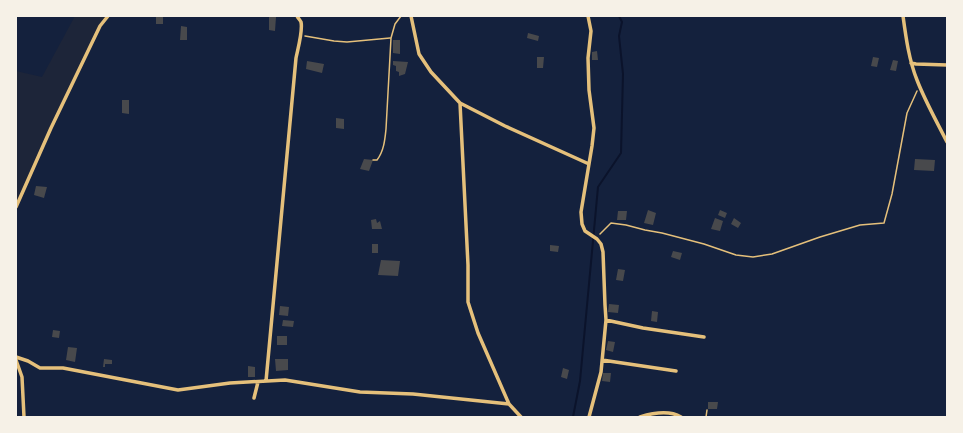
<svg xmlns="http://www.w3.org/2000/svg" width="963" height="433" font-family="'Varela Round',sans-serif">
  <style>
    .green { fill: #1d2539 }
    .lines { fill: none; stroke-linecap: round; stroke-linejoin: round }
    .stream { stroke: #0b132b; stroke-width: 2 }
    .building { fill: #48494c }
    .path { stroke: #e5c07b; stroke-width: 1.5 }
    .minor { stroke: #e5c07b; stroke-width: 3.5 }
  </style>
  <rect width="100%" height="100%" fill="#14213d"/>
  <path class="green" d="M75 16H106L100 26 16 207V71L42 77Z"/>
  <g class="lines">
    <path class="stream" d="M573 417 580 381 598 187 621 153 623 74 619 36 622 22 619 16"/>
  </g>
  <path class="building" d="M156 16H163V24H156Z
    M269 17H276L275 31 269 30Z
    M181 26 187 27V40H180Z
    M528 33 539 36 538 41 527 38Z
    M393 40H400V54L393 53Z
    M597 51 598 60H592V52Z
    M537 57H544L543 68H537Z
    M873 57 879 58 877 67 871 66Z
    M893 60 898 61 896 71 890 70Z
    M307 61 324 64 322 73 306 69Z
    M393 61 408 62 405 74 399 76V72L396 71V66L393 65Z
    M122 100H129V114L122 113Z
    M336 118 344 119V129L336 128Z
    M364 159 373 160 369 171 360 169Z
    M915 159 935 160 934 171 914 170Z
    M36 186 47 187 44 198 34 195Z
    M648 210 656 213 653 225 644 223Z
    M720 210 727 213 725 218 718 215Z
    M618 211H627L626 220H617Z
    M715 218 723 221 720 231 711 229Z
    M734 218 741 223 738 228 731 224Z
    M376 219 377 223 380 221 382 229H372L371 220Z
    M372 244H378V253H372Z
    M550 245 559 246 558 252 550 251Z
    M673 251 682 253 680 260 671 257Z
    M381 260 400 261 398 276 378 275Z
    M618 269 625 270 623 281 616 280Z
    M609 304 619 305 618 313 608 312Z
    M280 306 289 307 288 316 279 315Z
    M652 311 658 312 657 322 651 321Z
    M283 320 294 321 293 327 282 326Z
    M53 330 60 331 59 338 52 337Z
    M277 336H287V345H277Z
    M608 341 615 342 613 352 606 350Z
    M68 347 77 348 75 362 66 360Z
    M104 359 112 360V364H105V367H103Z
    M275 359H288V370L276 371Z
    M248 366 255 367V377H248Z
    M563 368 569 370 567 379 561 377Z
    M603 373H611L610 382 602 381Z
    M708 402H718L717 409H708Z"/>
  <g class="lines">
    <path class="path" d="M305 36 334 41 347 42 390 38
      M373 160H377C384 151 385 139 386 129L391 38 395 24 401 16
      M600 234 611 223 626 225 645 230 662 233 704 244 736 255 753 257 772 254 820 237 860 225 884 223 892 194 907 113 917 91
      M706 417 707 410"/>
    <path class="minor" d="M411 16 419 54 431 72 460 103 505 126 589 164
      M588 16 591 31 588 58 589 90 594 128 592 146 581 212 582 224 585 231 597 239 601 244 603 252 605 305 606 320 601 372 589 417
      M903 16C906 38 909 60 917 80 925 101 937 122 947 142
      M911 63 916 64 947 65
      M460 103 468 265V302L478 333 509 404 521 417
      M16 207 51 128 100 26 108 16
      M606 320 643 328 704 337
      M16 357 28 361 40 368H63L178 390 230 383 285 380 360 392 413 394 509 404
      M16 360 22 377 24 417
      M602 360 676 371
      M266 381 296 58C298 48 303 31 301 22 300 20 298 18 297 16
      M254 398 258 382
      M640 417C653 413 669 410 681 417"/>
  </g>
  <rect width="963" height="433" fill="none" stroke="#f6f1e7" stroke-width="34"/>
</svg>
